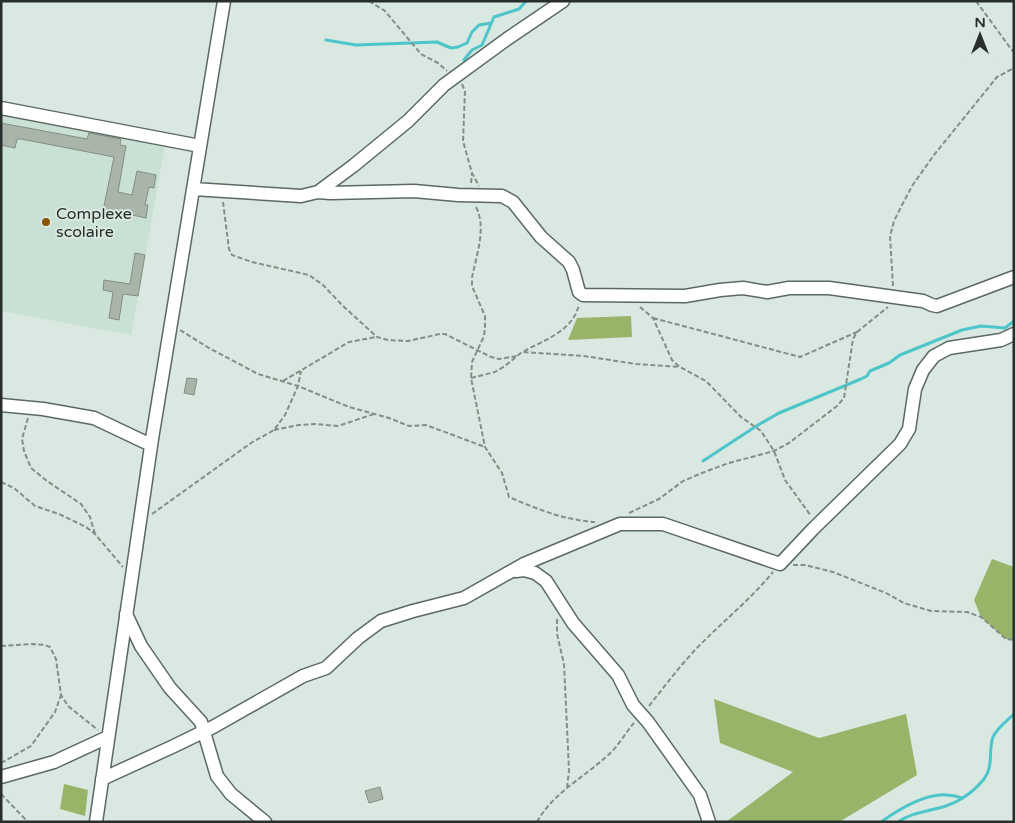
<svg xmlns="http://www.w3.org/2000/svg" width="1015" height="823" font-family="'Varela Round',sans-serif">
  <style>
    .built { fill: #c9e1d4 }
    .forest { fill: #98b468 }
    .lines { fill: none; stroke-linecap: round; stroke-linejoin: round }
    .stream { stroke: #4cc5cb; stroke-width: 3 }
    .building { fill: #aab5a9; stroke: #838e83 }
    .minor-casing { stroke: #5b6962; stroke-width: 15 }
    .path { stroke: #848e89; stroke-width: 2; stroke-dasharray: 5 2.5; stroke-linecap: butt }
    .minor { stroke: #fff; stroke-width: 12 }
    .poi-dot { fill: #8b5604; stroke: #d9e8e0; stroke-width: 2 }
    .labels { text-anchor: middle; stroke-width: 4; stroke-linejoin: round; paint-order: stroke }
    .poi-label { font-size: 16px; fill: #282e2b; stroke: #d9e8e0; text-anchor: start }
  </style>
  <rect width="100%" height="100%" fill="#d9e8e0"/>
  <path class="built" d="M1 115 165 145 131 335 1 311Z"/>
  <path class="forest" d="M631 316 632 337 568 340 577 318Z
    M992 559 1014 567V640L1006 639 981 617 974 600Z
    M714 699 819 738 906 714 917 775 839 822H726L793 772 720 743Z
    M64 784 88 790 85 816 60 809Z"/>
  <g class="lines">
    <path class="stream" d="M326 40 356 45 437 42 451 48 458 47 467 43 472 32 479 25 491 23
      M464 60 472 50 482 45 494 17 519 9 526 1
      M703 461 758 425 779 413 861 379 867 376 870 371 889 363 900 355 962 330 981 326 1005 328 1014 321
      M881 822C898 810 925 793 947 795 952 795 958 797 963 798
      M898 822C911 813 924 812 939 808 956 804 973 793 984 779 994 766 988 751 993 737 997 728 1007 721 1014 714"/>
  </g>
  <path class="building" d="M1 123 87 139 89 133 121 139 120 145 126 146 118 192 132 195 137 171 156 175 154 188 149 187 145 205H148L146 218 123 213 122 215 103 211 114 157 21 139H17L15 148 1 145Z
    M135 253 145 255 138 296 123 294 119 320 109 318 113 292 103 290 104 280 130 284Z
    M187 378 197 379 194 395 184 393Z
    M380 787 383 799 369 803 365 791Z"/>
  <g class="lines">
    <defs>
      <path id="minor" d="M1 108 200 146
        M193 189 301 196 318 192 353 166 408 121 444 85 507 39 563 1
        M318 192 330 193 414 191 458 195 502 196 513 202 541 237 569 262 573 270 579 292 583 295 685 296 720 290 743 288 767 292 789 288H829L923 301 932 305 937 306 1014 277
        M1 405 43 409 94 418 151 445
        M516 571 524 570 535 573 546 581 573 623 618 675 633 705 648 722 700 795 709 822
        M126 614 141 646 170 688 201 722 217 776 231 794 265 822
        M1 777 54 762 108 737
        M102 779 174 746 213 727 303 676 326 668 358 638 381 621 413 611 464 598 524 564 620 524H663L780 564 813 529 900 444 909 429 915 389 923 370 934 356 949 348 1001 340 1014 334
        M96 822 152 439 224 1"/>
    </defs>
    <use href="#minor" class="minor-casing"/>
    <path class="path" d="M369 1 385 11 421 54 438 63 447 71
      M976 1 1014 53
      M462 84 465 91 463 141 472 173 479 186
      M471 183 472 173
      M223 202 229 249 232 255 252 262 309 275 323 285 343 306 377 337 388 340 408 341 440 334H445L491 357 499 359 517 356
      M476 207C487 228 476 256 472 278V286L485 316V328L484 336 472 362 471 378 485 447 502 473 509 497C537 509 564 520 595 522
      M893 286 890 236 894 221 901 207 912 186 934 155 997 77 1014 68
      M640 307 653 318 672 360 680 367 706 381 741 417 761 431 774 451 785 480 811 516
      M653 318 800 357 857 332
      M180 330 209 348 258 374 298 386 349 407 389 418 409 426 426 425 485 447
      M524 351C545 340 574 330 579 304
      M471 378 495 372 505 366 522 352 584 356 636 364 680 367
      M283 381 349 342 376 337
      M28 418 22 439 24 451 31 468 47 481 81 504 90 517 95 534
      M274 430 299 425 315 424 338 426 374 414
      M1 482 14 488 35 506 59 514 86 527 95 534 123 567
      M629 513 659 499 683 481 707 471 729 463 774 451 789 443 837 406 844 398 853 339 857 332 888 307
      M152 514 251 443 274 430 285 415 298 386 301 371
      M793 565H805L833 572 886 593 904 603 931 611 967 612 981 617 1006 639 1014 640
      M557 619V634L564 664 569 770 567 788
      M1 646 33 644 45 645 50 647 56 659 61 695 68 706 98 730
      M649 706C664 687 679 667 696 649 721 623 750 600 773 572
      M1 763 31 746 55 712 61 695
      M1 794 28 822
      M537 822C553 793 583 778 607 756 618 747 625 733 634 723"/>
    <use href="#minor" class="minor"/>
  </g>
  <circle class="poi-dot" cx="46" cy="222" r="5"/>
  <g class="labels">
    <g class="poi-label">
      <text x="56" y="219">Complexe<tspan x="56" dy="18">scolaire</tspan></text>
    </g>
  </g>
  <rect width="1015" height="823" fill="none" stroke="#282e2b" stroke-width="5"/>
  <g transform="translate(980 35)" stroke="#d9e8e0" stroke-width="4" paint-order="stroke">
  <path d="M0-4L9 19L0 12L-9 19Z" fill="#282e2b"/>
  <text y="-8" font-size="14" font-weight="bold" text-anchor="middle" fill="#282e2b">N</text>
  </g>
</svg>
